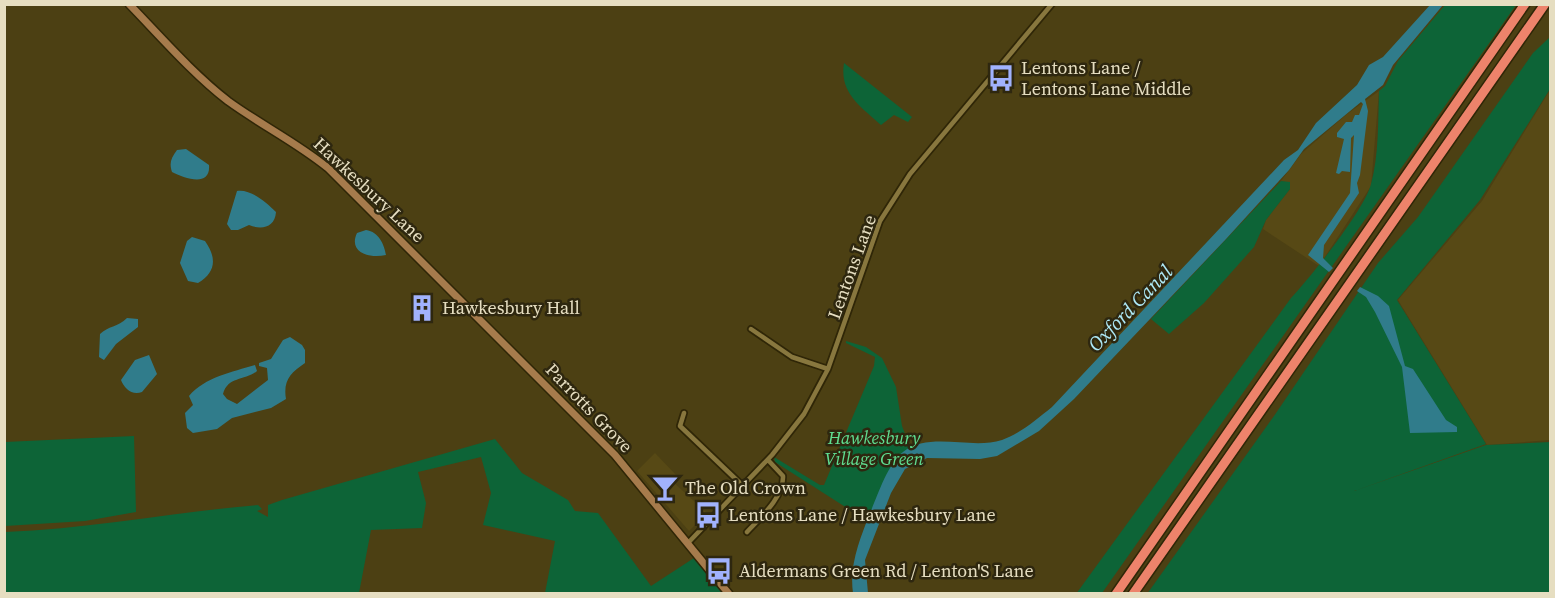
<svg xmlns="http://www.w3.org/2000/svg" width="1555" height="598" font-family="'Source Serif 4',serif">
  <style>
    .built { fill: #574915 }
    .green { fill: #0d6437 }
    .water { fill: #307c8b }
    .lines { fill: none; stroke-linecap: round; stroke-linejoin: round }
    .street-casing { stroke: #2f2607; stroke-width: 8 }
    .secondary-casing { stroke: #2f2607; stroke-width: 10 }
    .highway-casing { stroke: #2f2607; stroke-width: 12 }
    .street { stroke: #88773e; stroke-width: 4.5 }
    .secondary { stroke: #a67b4c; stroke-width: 7 }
    .highway { stroke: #ed836b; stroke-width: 9 }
    .labels { text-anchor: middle; stroke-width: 5; stroke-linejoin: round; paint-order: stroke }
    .poi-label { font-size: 18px; fill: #e6dec1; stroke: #2e270f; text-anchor: start }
    .street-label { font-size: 18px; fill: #e6dec1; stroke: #2e270f }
    .park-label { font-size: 18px; font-style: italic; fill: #60de91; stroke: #2e270f }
    .water-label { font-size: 20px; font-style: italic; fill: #aee9f7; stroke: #2e270f }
  </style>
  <rect width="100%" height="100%" fill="#4c4013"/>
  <path class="built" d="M1550 90V440L1487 445 1398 300 1482 201Z
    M1379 91 1371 186 1319 266 1263 229 1266 220 1290 189 1289 183 1281 181 1301 154 1347 114Z
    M655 453 677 476 672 481 707 513 689 531 637 471Z"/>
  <path class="green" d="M1445 5H1516L1102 593 1076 594 1291 298C1310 278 1365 209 1371 184 1379 155 1378 121 1379 91L1385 86 1398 61Z
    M1550 37V89L1480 200 1397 300 1486 444 1354 491 1486 445 1550 442V593L1147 594 1274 416 1378 263 1418 217 1533 53Z
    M844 63 912 117 908 122 894 115 881 125C861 107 839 93 844 63Z
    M1281 181 1290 182V189L1266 220 1254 247 1204 303 1169 334 1151 319Z
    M846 341 866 347 882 358 896 387 902 426 913 455 872 524 775 462 774 457 820 485H824L874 366 875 357 846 343Z
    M134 436 136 512 85 521 5 526V442Z
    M495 439 522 473 568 500 575 511 598 513 651 586 694 558 722 593H545L555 541 483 525 491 493 481 457 418 472 426 503 422 528 371 530 359 593H5V532C90 529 173 512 258 505L262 509 257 511 268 517V505L282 500Z"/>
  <path class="water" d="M1430 5H1443L1393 65 1383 85 1365 99 1368 111 1360 175 1357 183 1359 193 1324 245 1323 258 1333 268 1329 272 1308 255 1350 193 1354 135 1351 138 1350 172 1342 171 1339 174 1336 173 1344 139 1337 137V133L1346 122H1352L1355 115H1359L1363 104 1361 102 1304 149 1289 170 1226 239 1074 399 1039 431 997 456 980 459 927 458 905 469 891 493 865 560 868 593H853C849 565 860 539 870 513 878 495 887 465 903 452 930 431 971 450 1002 440 1021 433 1037 419 1052 407L1284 160 1298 150 1316 123 1357 85 1369 65 1383 57Z
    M186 149 209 165C211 188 184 178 172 172 169 163 171 158 177 150Z
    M237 191C251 189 266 202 276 212 275 228 261 230 249 225L238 230H231L227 224Z
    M366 230C379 232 384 244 386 255 369 259 348 252 357 233Z
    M192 237 205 241C217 258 216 272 198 283L188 281 180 263 187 241Z
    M1360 287 1378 296 1389 306 1405 366 1413 369 1446 420 1457 427V432L1410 433 1402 367 1375 312 1366 297 1357 291Z
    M127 318 138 319V327L116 344 104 360 99 357 100 334C108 326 118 327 127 318Z
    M290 337 302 345 305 350V363C290 373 283 381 286 399L271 408 232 418 217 429 193 433 187 428 185 413 193 405 189 396C205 377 232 372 255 365L257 371C245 381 228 376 223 394L227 399 237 404 268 380 267 368 259 366V363L271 359 283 340Z
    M149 355 157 374 142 392C132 396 124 388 121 380L135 360Z"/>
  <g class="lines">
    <defs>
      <path id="street" d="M751 329 792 357 828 369
        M684 413 680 426 743 486
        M747 532C760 518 784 497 783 476L768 460
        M688 543 772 455 804 414 828 369 880 221 910 174 1052 4"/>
      <path id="secondary" d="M129 4C161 37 192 73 228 101 261 125 296 142 328 168L615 455 729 594"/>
      <path id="highway" d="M1116 594 1525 4
        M1133 594 1545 4"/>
    </defs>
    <use href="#street" class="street-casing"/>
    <use href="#secondary" class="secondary-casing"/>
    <use href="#highway" class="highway-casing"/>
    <use href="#street" class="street"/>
    <use href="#secondary" class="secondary"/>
    <use href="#highway" class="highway"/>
  </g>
  <defs>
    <symbol id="bus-bare" viewBox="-9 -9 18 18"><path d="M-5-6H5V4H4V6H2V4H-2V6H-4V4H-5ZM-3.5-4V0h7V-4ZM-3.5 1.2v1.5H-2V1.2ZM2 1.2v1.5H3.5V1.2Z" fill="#a1b2fd" stroke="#2e270f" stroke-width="2.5" paint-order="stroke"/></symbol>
    <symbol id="building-bare" viewBox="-9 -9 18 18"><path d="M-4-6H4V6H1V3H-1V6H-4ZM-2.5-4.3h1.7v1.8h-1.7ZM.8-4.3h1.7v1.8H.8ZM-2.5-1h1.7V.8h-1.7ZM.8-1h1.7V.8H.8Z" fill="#a1b2fd" stroke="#2e270f" stroke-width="2.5" paint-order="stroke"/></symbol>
    <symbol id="bar-bare" viewBox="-9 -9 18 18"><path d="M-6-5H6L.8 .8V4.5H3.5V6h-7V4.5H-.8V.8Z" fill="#a1b2fd" stroke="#2e270f" stroke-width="2.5" paint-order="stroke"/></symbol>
  </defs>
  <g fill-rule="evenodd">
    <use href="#bus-bare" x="982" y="59" width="38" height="38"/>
    <use href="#building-bare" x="403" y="289" width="38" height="38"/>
    <use href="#bar-bare" x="646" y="469" width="38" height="38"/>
    <use href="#bus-bare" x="689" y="496" width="38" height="38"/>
    <use href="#bus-bare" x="700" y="552" width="38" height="38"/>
  </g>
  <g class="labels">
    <g class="poi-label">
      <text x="1021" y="74">Lentons Lane /<tspan x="1021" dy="21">Lentons Lane Middle</tspan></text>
      <text x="442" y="314">Hawkesbury Hall</text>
      <text x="685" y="494">The Old Crown</text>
      <text x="728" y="521">Lentons Lane / Hawkesbury Lane</text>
      <text x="739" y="577">Aldermans Green Rd / Lenton'S Lane</text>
    </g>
    <g class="street-label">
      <text transform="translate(369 190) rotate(43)" y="6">Hawkesbury Lane</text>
      <text transform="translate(852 267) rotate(-70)" y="6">Lentons Lane</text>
      <text transform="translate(589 408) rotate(46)" y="6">Parrotts Grove</text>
    </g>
    <g class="park-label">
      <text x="874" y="444">Hawkesbury<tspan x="874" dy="21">Village Green</tspan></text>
    </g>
    <g class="water-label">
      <text transform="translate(1130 308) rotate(-46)" y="7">Oxford Canal</text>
    </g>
  </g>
  <rect width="1555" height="598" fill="none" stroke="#e6dec1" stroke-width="12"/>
</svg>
